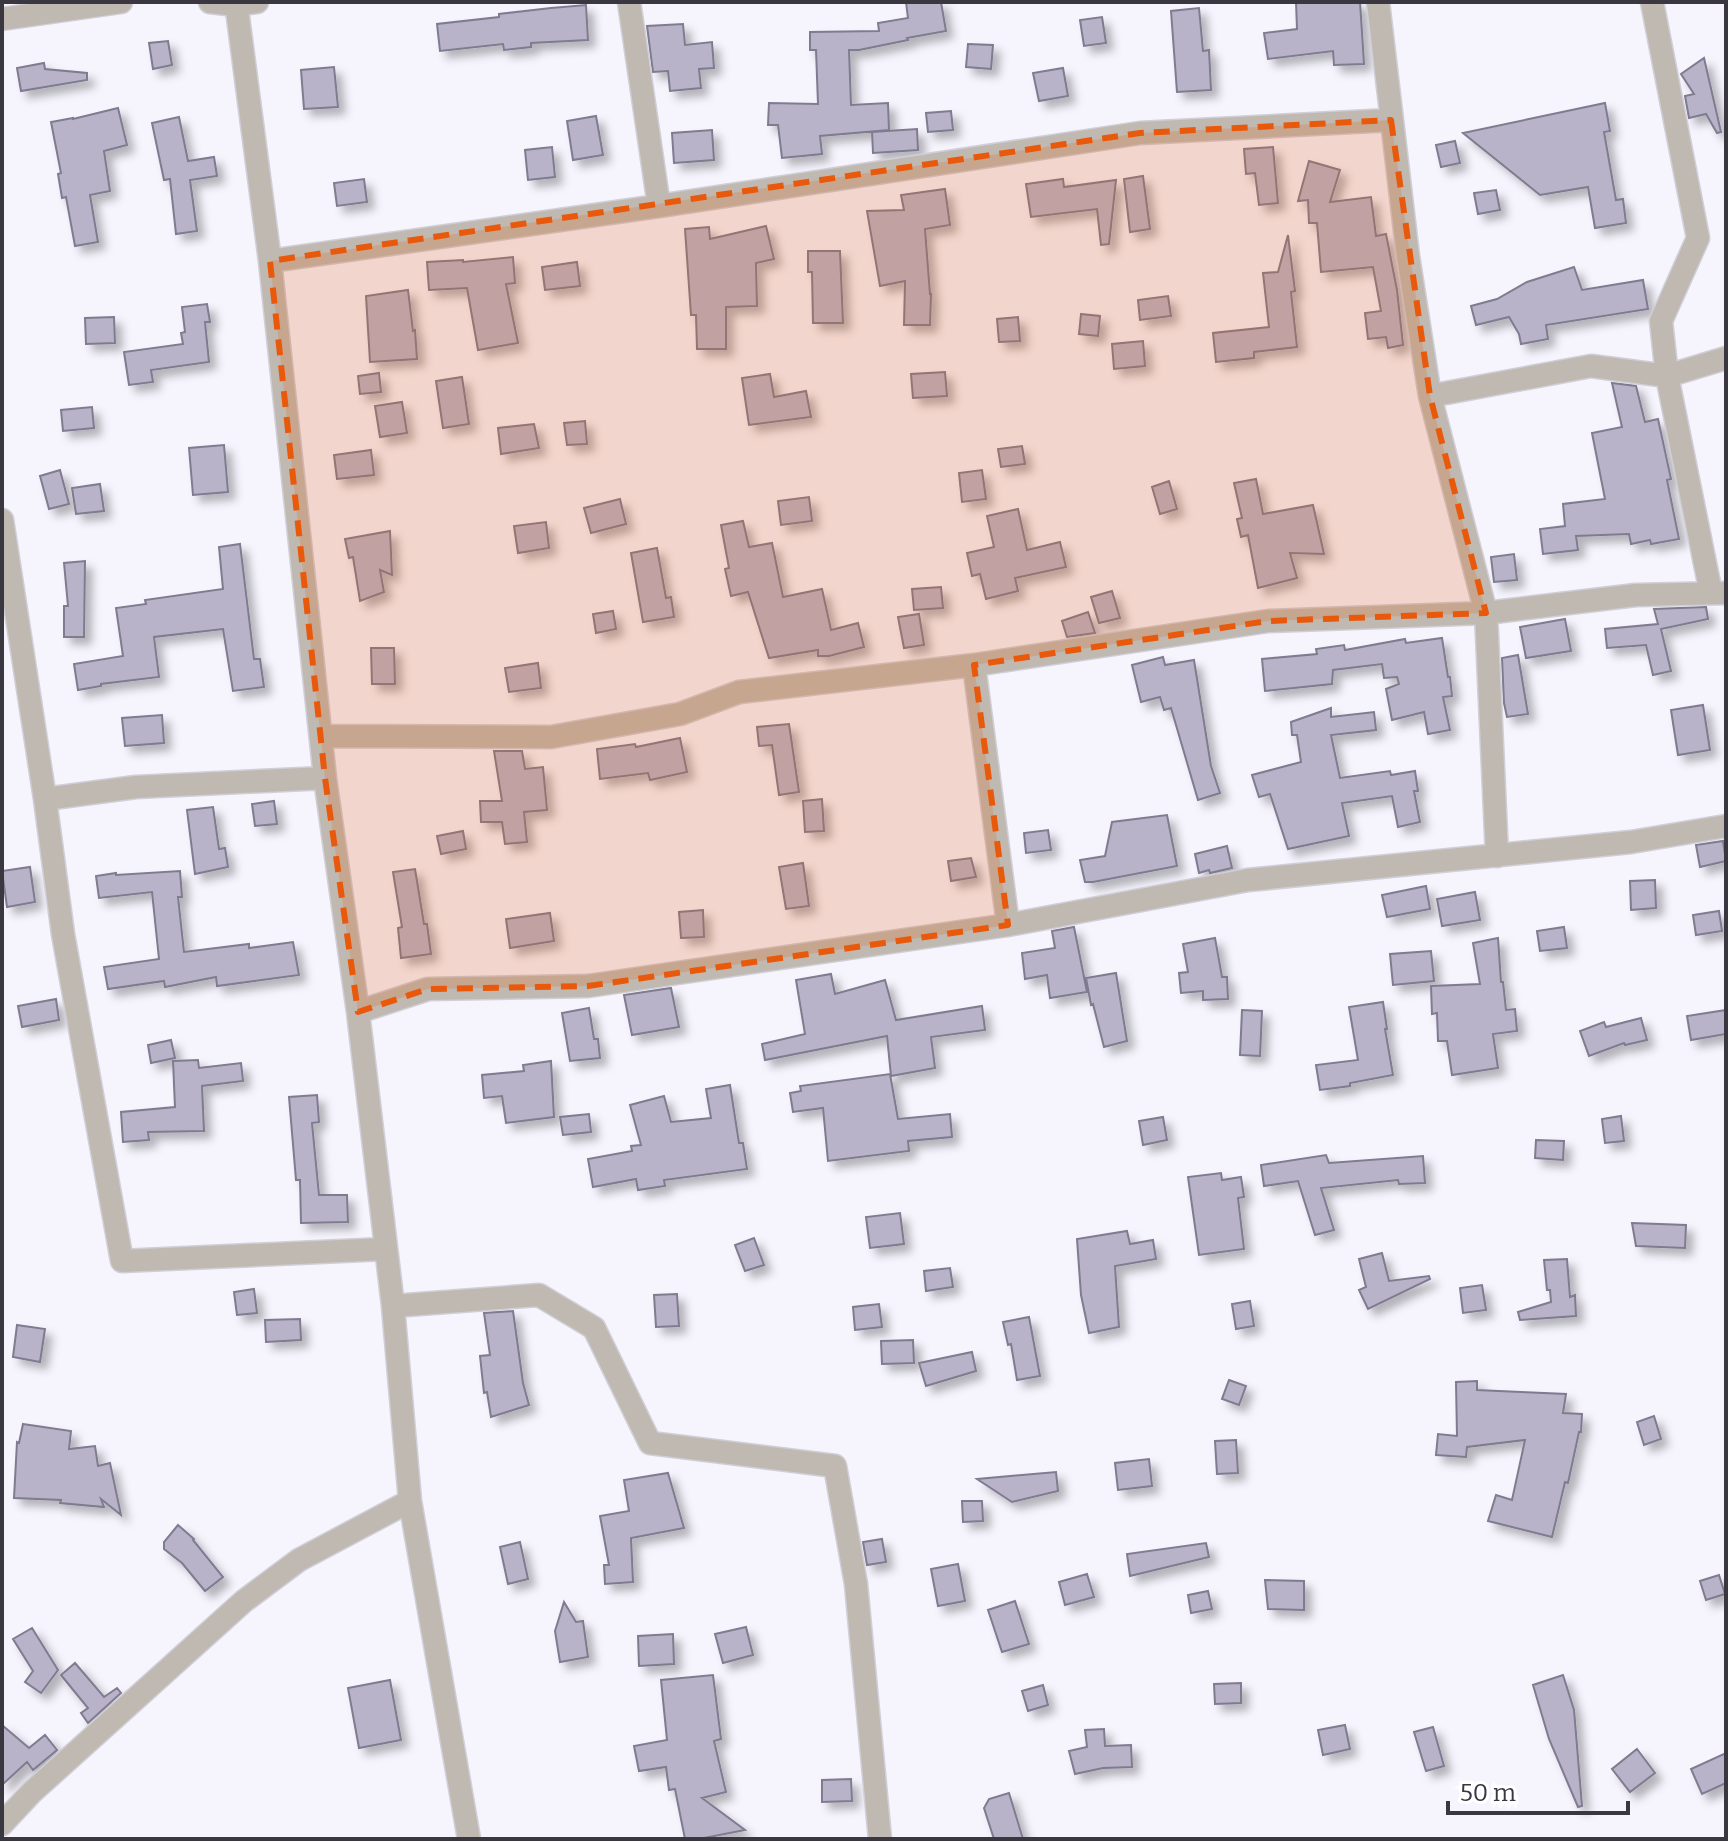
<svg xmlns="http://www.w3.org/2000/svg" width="1728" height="1841" font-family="Bitter,serif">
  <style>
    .building { fill: #b8b3c9; stroke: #807b90; stroke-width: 2; filter: url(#shadow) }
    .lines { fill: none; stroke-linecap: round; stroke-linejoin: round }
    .street-casing { stroke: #d0ced7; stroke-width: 25 }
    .street { stroke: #c0b9b1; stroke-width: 22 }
    .marked { fill: #e8590c; fill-opacity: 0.2; stroke: #e8590c; stroke-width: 6; stroke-dasharray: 16 10; stroke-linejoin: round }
  </style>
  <defs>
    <filter id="shadow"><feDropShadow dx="7" dy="7" stdDeviation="4" flood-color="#0004"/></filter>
  </defs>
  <rect width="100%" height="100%" fill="#f6f4fd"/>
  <path class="building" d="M906 2H941L946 31 907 38 908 40 859 50H849L851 105 888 103 889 130 820 136 822 154 782 158 778 125H768L769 103 818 104 816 50H810V32L879 31 878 23 908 18Z
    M1296 2H1360L1364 64 1334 65 1333 51 1268 59 1264 33 1297 29Z
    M586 5 588 40 531 43V47L504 50 503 44 440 51 437 24 499 17V14L551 8Z
    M1199 8 1203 51 1209 50 1211 90 1177 92 1171 11Z
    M1102 17 1106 43 1084 46 1080 20Z
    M683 24 685 45 712 42 714 68 699 69 701 88 670 91 668 71 653 72 647 26Z
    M168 41 172 65 153 69 149 43Z
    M968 44 993 45 991 69 966 67Z
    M1704 58 1721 132 1717 133 1706 114 1689 118 1685 96 1694 94 1681 74Z
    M44 63 45 69 87 73V80L21 91 17 68Z
    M334 67 338 107 304 109 301 70Z
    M1063 68 1068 96 1039 101 1033 73Z
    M1605 103 1610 131 1604 132 1616 200 1623 199 1626 223 1595 228 1588 187 1540 195 1463 133Z
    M118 108 127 145 104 151 110 191 90 195 98 242 75 246 66 197 62 198 58 174 61 173 51 122 73 118V119Z
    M951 111 953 130 928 132 926 113Z
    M596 116 603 155 573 160 567 121Z
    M179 117 188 161 214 157 217 176 190 180 197 231 176 234 170 179 164 180 152 123Z
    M917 129 918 150 873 153 872 132Z
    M712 130 714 160 674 163 672 133Z
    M1455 141 1460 163 1441 167 1436 145Z
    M552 147 555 177 528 180 525 150Z
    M1273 147 1278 203 1259 205 1255 173 1246 174 1244 149Z
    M1309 161 1340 170 1330 202 1371 197 1376 236 1386 234 1397 290 1403 345 1388 348 1386 337 1368 339 1365 313 1381 311 1373 267 1321 272 1317 223H1309L1308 200 1298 201Z
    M1143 176 1150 229 1130 232 1124 179Z
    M364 179 367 202 337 206 334 183Z
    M1063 179 1064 187 1116 180 1109 244 1101 245 1097 209 1031 217 1026 184Z
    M945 189 950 225 925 229 930 294H931L930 325H904L905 281 880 286 867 211 904 210 901 195Z
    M1496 190 1500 210 1478 214 1474 193Z
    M766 226 774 259 756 263 757 306 726 307V349H697L696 315H691L685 229 709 227 710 239Z
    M1288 235 1295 291 1291 292 1297 347 1254 352V358L1216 362 1213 333 1269 327 1263 273 1278 272Z
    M808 251H840L843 323H813L812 272H808Z
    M513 257 515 283 506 284 518 343 478 350 467 288 429 290 427 262 463 260V262Z
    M577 262 580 286 545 290 542 267Z
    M1574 267 1582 290 1643 280 1648 309 1546 325 1548 339 1521 344 1519 334 1509 317 1476 325 1471 306 1497 299 1527 282Z
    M408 290 413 331 415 330 417 359 370 362 366 296Z
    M1168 296 1171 316 1140 320 1138 300Z
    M207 304 210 322H205L209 362 151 370 153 382 129 385 124 352 183 344 181 333 185 332 182 307Z
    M1081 314 1100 316 1098 336 1079 334Z
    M114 317 115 343 86 344 85 318Z
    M1018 317 1020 341 999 342 997 319Z
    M1143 341 1145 366 1114 369 1112 344Z
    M945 372 947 396 913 398 911 374Z
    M379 373 381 392 360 394 358 376Z
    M770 374 774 397 806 391 811 417 749 425 742 378Z
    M462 377 469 424 443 428 436 381Z
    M1612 383 1636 386 1645 422 1658 419 1671 479 1667 480 1679 539 1651 544 1650 540 1631 544 1629 534 1576 536 1578 550 1543 554 1540 529 1565 526 1563 504 1605 499 1592 433 1622 427Z
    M402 402 407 433 380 437 375 406Z
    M92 407 94 428 63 431 61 410Z
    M585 421 587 444 567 445 564 423Z
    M534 424 539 448 501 454 498 428Z
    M224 445 228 492 193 495 189 448Z
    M1022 446 1025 464 1001 467 998 449Z
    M371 450 374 475 337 479 334 455Z
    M60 470 69 504 49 509 40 476Z
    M982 470 986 499 962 502 959 473Z
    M1256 479 1263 514 1313 505 1324 554 1290 553 1297 578 1258 588 1248 535 1241 537 1237 519 1242 518 1234 483Z
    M1169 481 1177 509 1160 514 1152 487Z
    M100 484 104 511 76 514 72 488Z
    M809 497 812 521 781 525 778 501Z
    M620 499 626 524 591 533 584 508Z
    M1018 509 1027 550 1060 542 1066 567 1015 578 1018 591 986 599 980 574 972 576 967 553 994 547 987 516Z
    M743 521 749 547 772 543 783 597 822 589 831 630 858 623 864 647 829 656H818V650L769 658 748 592 731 596 725 569 729 568 721 525Z
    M546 522 549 548 518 553 514 526Z
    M390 531 392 575 380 570 384 592 360 601 353 557 349 558 345 539Z
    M240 544 254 659H260L264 687 233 691 223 629 154 637 159 677 101 684V686L78 690 74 664 123 656 116 608 146 604 145 600 223 589 219 547Z
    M657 548 666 598 671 597 674 617 643 622 631 553Z
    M1514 554 1517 580 1494 582 1491 557Z
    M85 561 84 637H64V606H68L64 563Z
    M941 587 943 608 914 610 912 589Z
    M1112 591 1120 618 1099 623 1091 597Z
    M1706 607 1708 619 1661 629 1671 671 1653 675 1646 645 1607 648 1605 629 1658 624 1654 609Z
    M613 611 616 629 596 633 593 614Z
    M1088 612 1095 633 1067 637 1062 621Z
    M919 614 924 645 904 648 898 617Z
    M1565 619 1571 651 1526 658 1520 627Z
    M1442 638 1448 677H1450L1452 696 1443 697 1450 730 1428 734 1424 712 1392 720 1386 689 1399 684 1397 677 1384 678 1382 664 1333 670 1332 684 1265 691 1262 659 1317 654 1316 649 1344 645 1345 650 1405 639 1406 643Z
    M371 648H394L395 684H372Z
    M1518 655 1528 714 1507 717 1504 703 1502 658Z
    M1163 657 1165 665 1194 660 1211 766 1220 793 1198 800 1171 708 1164 710 1160 697 1141 702 1132 665Z
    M538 663 541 688 509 692 505 668Z
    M1703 705 1710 750 1678 755 1671 710Z
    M1331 708V717L1374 712 1376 730 1331 735 1340 778 1390 771 1391 775 1415 771 1418 791H1414L1420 822 1398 827 1392 796 1342 803 1349 836 1288 849 1270 794 1259 797 1252 775 1301 762 1297 735H1292L1291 722Z
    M162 715 164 743 125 746 122 718Z
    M789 724 799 792 779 795 772 745 759 746 757 727Z
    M680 738 687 772 650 780 648 773 600 779 597 749 635 744 636 747Z
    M494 751H522L525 769 543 767 547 810 524 812 527 842 505 844 502 822H481L480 801H502Z
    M822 799 824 831 805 832 803 801Z
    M274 801 277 824 255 826 252 804Z
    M213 807 219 849 225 848 228 867 195 874 187 810Z
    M1167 815 1177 866 1093 882H1085L1080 860 1105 856 1112 822Z
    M1048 830 1051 850 1026 853 1024 833Z
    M463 831 466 849 441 854 437 836Z
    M1723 841 1726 861 1700 867 1696 845Z
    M1227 846 1232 868 1210 873 1209 870 1199 873 1195 854Z
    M971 858 976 877 951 881 948 861Z
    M803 863 809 906 786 909 779 867Z
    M30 867 35 902 7 907 2 871Z
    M415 869 424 924H427L431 954 401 958 398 928 402 927 393 872Z
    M180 871 182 897H178L184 952 249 944V948L293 942 299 975 217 986 216 977 165 987 164 981 108 989 104 967 159 959 152 892 99 898 96 876 116 873V875Z
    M1655 880 1656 908 1631 910 1630 881Z
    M1426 886 1430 909 1387 917 1382 895Z
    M1475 892 1480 920 1442 926 1437 899Z
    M703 910 704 937 681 938 679 912Z
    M1719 911 1722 931 1696 935 1693 915Z
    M550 913 554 941 510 948 506 919Z
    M1074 927 1087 992 1050 998 1047 975 1025 979 1022 953 1055 948 1052 931Z
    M1564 927 1567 948 1540 951 1537 931Z
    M1215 938 1222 977H1227L1228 999 1203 1000V991L1181 993 1179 973 1188 972 1183 944Z
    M1498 938 1501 982H1503L1506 1010 1515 1009 1517 1031 1493 1034 1498 1068 1452 1075 1447 1041H1438L1437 1013 1432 1014 1431 986 1480 984 1473 943Z
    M1431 951 1434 981 1393 985 1390 954Z
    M1116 973 1127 1041 1104 1047 1093 1004 1091 1005 1086 978Z
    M831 974 835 994 885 980 896 1020 982 1006 985 1030 931 1037 935 1068 891 1076 887 1036 765 1060 762 1044 805 1034 796 980Z
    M671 988 679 1027 632 1035 624 995Z
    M56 999 59 1020 22 1027 18 1006Z
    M1383 1002 1387 1029H1385L1393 1075 1350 1083V1086L1320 1090 1316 1065 1358 1060 1349 1007Z
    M589 1008 594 1039H598L600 1058 570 1061 562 1013Z
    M1242 1010 1262 1011 1260 1056 1240 1055Z
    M1726 1010V1034L1691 1040 1687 1016Z
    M1641 1018 1647 1040 1625 1045 1624 1043 1589 1056 1580 1031 1604 1022 1606 1027Z
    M171 1040 175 1058 151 1063 148 1045Z
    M198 1060 199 1068 241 1063 243 1081 202 1086 204 1131 148 1132 149 1140 123 1142 121 1112 175 1107 173 1061Z
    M551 1061 554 1117 506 1123 502 1096 484 1098 482 1075 524 1071 523 1065Z
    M890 1074 898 1119 950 1114 952 1137 908 1141 909 1151 828 1161 823 1108 793 1112 790 1093 801 1091 800 1086Z
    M730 1085 739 1143H743L747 1169 664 1180 665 1186 638 1190 636 1179 593 1187 588 1159 632 1151 631 1146 641 1145 630 1105 664 1096 671 1122 711 1118 706 1089Z
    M317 1095 319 1122 312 1123 319 1195H347L348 1222 301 1223 300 1180H296L289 1097Z
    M589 1114 591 1132 563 1135 560 1117Z
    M1621 1116 1624 1141 1605 1143 1602 1119Z
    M1163 1117 1167 1140 1143 1145 1139 1121Z
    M1536 1140 1564 1141 1563 1160 1535 1158Z
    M1326 1155 1329 1163 1423 1156 1425 1183 1399 1184 1398 1180 1321 1188 1334 1230 1315 1235 1298 1181 1264 1186 1261 1165Z
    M1221 1173 1222 1180 1241 1177 1244 1197 1238 1198 1244 1249 1199 1255 1188 1177Z
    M900 1213 904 1244 870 1248 866 1217Z
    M1632 1223 1686 1225 1685 1248 1636 1246Z
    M1127 1231 1130 1244 1153 1240 1156 1259 1115 1266 1119 1327 1089 1333 1081 1295 1077 1239Z
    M754 1238 764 1265 745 1271 735 1245Z
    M1382 1253 1389 1281 1429 1276 1430 1279 1368 1309 1359 1290 1366 1287 1359 1259Z
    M1567 1259 1570 1297 1575 1295 1576 1316 1520 1320 1518 1312 1551 1302 1550 1290H1547L1544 1260Z
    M950 1268 953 1287 926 1291 924 1271Z
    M1482 1285 1486 1310 1463 1313 1460 1288Z
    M254 1289 257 1313 237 1315 234 1292Z
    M677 1294 679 1326 656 1327 654 1295Z
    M1250 1301 1254 1326 1236 1329 1232 1304Z
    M879 1304 882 1327 855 1330 853 1307Z
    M513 1311 523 1383 529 1405 491 1417 487 1392 484 1393 480 1356 490 1355 484 1313Z
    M1029 1317 1040 1376 1017 1380 1011 1344 1008 1345 1003 1322Z
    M300 1319 301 1340 266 1342 265 1320Z
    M17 1325 45 1329 40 1362 13 1357Z
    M913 1340 914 1363 882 1364 881 1341Z
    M972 1352 976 1371 926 1386 919 1363Z
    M1229 1380 1246 1386 1239 1405 1222 1399Z
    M1477 1381V1390L1566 1394 1563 1413 1582 1414 1581 1432H1579L1568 1483 1565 1482 1552 1537 1488 1521 1496 1495 1512 1500 1525 1440 1467 1447 1466 1457 1436 1455 1438 1434 1457 1436 1456 1382Z
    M1654 1416 1661 1439 1644 1445 1637 1422Z
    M23 1424 71 1431 69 1449 95 1446 98 1466 110 1463 121 1515 101 1499 104 1507 60 1503 61 1500 14 1498 17 1442 19 1443Z
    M1236 1440 1238 1473 1217 1474 1215 1441Z
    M1149 1459 1152 1486 1118 1490 1115 1463Z
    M1056 1472 1058 1491 1012 1502 977 1479Z
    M668 1473 684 1528 631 1538 633 1582 605 1584 604 1565H609L600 1516 629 1511 624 1480Z
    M962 1501H982L983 1521 963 1522Z
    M178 1525 194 1539 193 1540 223 1577 205 1591 182 1563 164 1549V1542Z
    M882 1539 886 1562 867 1565 863 1542Z
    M520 1542 528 1579 508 1584 500 1547Z
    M1206 1543 1209 1557 1130 1576 1127 1554Z
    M958 1564 965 1601 938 1606 931 1569Z
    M1087 1574 1094 1597 1065 1605 1059 1582Z
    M1719 1575 1725 1594 1706 1600 1700 1581Z
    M1265 1580 1304 1581V1610L1268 1609Z
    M1208 1591 1212 1609 1191 1613 1188 1595Z
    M1015 1601 1029 1644 1002 1652 988 1610Z
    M564 1602 576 1622 583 1621 588 1657 560 1662 555 1631Z
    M746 1627 753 1655 723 1663 715 1634Z
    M32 1628 58 1670 41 1693 25 1682 33 1671 13 1639Z
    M673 1634 674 1664 639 1666 638 1636Z
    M75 1663 104 1697 117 1688 121 1693 88 1723 81 1713 88 1708 61 1675Z
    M713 1675 721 1739 714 1741 726 1792 702 1798 745 1830 699 1839H685L675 1789 669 1790 666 1767 639 1771 634 1746 667 1740 661 1680Z
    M1563 1675 1574 1710 1582 1806 1578 1807 1549 1739 1533 1685Z
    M390 1680 401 1740 359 1748 348 1688Z
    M1241 1683V1703L1215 1704 1214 1684Z
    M1043 1685 1048 1705 1028 1711 1022 1691Z
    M2 1725 29 1748 45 1735 57 1750 33 1770 27 1762 2 1785Z
    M1345 1725 1350 1749 1323 1755 1318 1730Z
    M1433 1727 1444 1766 1426 1771 1414 1732Z
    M1104 1729 1105 1746 1131 1745 1132 1767 1103 1768 1075 1774 1069 1751 1087 1747 1085 1730Z
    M1637 1749 1655 1773 1630 1792 1612 1769Z
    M1726 1753V1783L1702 1794 1691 1769Z
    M851 1779 852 1801 822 1802V1780Z
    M1009 1793 1023 1839H994L984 1808 989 1799Z"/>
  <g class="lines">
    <defs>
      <path id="street" d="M210 2 236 5 257 2
        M236 2 270 261 325 778 358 1012 393 1306 410 1501 469 1839
        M629 2 659 206
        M1378 2 1408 256 1430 396 1486 613 1497 856
        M1652 2 1698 238 1661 321 1667 376 1711 593
        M2 19 121 2
        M270 261 659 206 1140 133 1391 120
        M1430 396 1591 366 1667 376 1726 358
        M2 520 45 799 63 934 122 1261 385 1249
        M974 665 1008 925
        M322 736 551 737 680 714 739 692 974 665 1268 621 1486 613 1636 595 1726 593
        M45 799 136 787 325 778
        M358 1012 428 989 588 986 1008 925 1248 880 1631 842 1726 826
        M393 1306 539 1295 594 1328 650 1443 835 1466 856 1584 880 1839
        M2 1824 32 1792 244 1601 299 1560 410 1501"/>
    </defs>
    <use href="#street" class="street-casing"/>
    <use href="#street" class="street"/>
  </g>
  <path class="marked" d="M1391 120 1430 396 1486 613 1268 621 974 665 1008 925 588 986 428 989 358 1012 325 778 270 261 1140 133Z"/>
  <rect width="1728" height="1841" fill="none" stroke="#3a3741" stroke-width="8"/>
  <path d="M1448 1801v12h180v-12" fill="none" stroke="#3a3741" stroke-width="4"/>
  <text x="1460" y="1801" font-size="24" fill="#3a3741" stroke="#ffffff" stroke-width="6" paint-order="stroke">50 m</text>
</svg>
